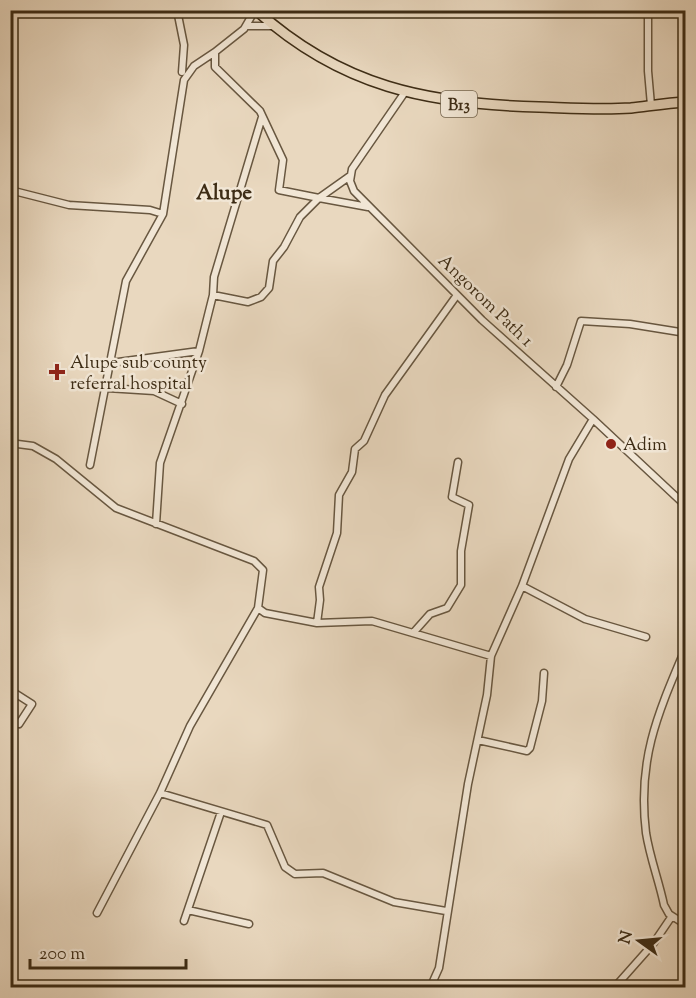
<svg xmlns="http://www.w3.org/2000/svg" width="696" height="998" font-family="'Sorts Mill Goudy',serif">
  <style>
    .lines { fill: none; stroke-linecap: round; stroke-linejoin: round }
    .minor-casing { stroke: #685740; stroke-width: 9 }
    .trunk-casing { stroke: #3d2c15; stroke-width: 12 }
    .minor { stroke: #f1e6d5; stroke-width: 6 }
    .trunk { stroke: #e9d8bf; stroke-width: 9 }
    .poi-dot { fill: #8f2418; stroke: #f1e6d5; stroke-width: 2 }
    .labels { text-anchor: middle; stroke-width: 5; stroke-linejoin: round; paint-order: stroke }
    .shield { fill: #f1e6d5; stroke: #73644f; stroke-width: 1.5 }
    .shield-label { font-size: 16px; font-weight: bold; fill: #3d2c15 }
    .street-label { font-size: 18px; fill: #3d2c15; stroke: #f1e6d5 }
    .poi-label { font-size: 18px; fill: #3d2c15; stroke: #f1e6d5; text-anchor: start }
    .quarter-label { font-size: 21px; font-weight: bold; fill: #3d2c15; stroke: #f1e6d5 }
  </style>
  <rect width="100%" height="100%" fill="#e9d8bf"/>
  <filter id="stains"><feTurbulence type="fractalNoise" baseFrequency=".00333" numOctaves="4"/><feColorMatrix values="0 0 0 0 .2 0 0 0 0 .09 0 0 0 0 .02 0 0 0 .5 -.17"/></filter>
  <radialGradient id="worn" r=".72"><stop offset=".6" stop-color="#630" stop-opacity="0"/><stop offset="1" stop-color="#630" stop-opacity=".3"/></radialGradient>
  <g class="lines">
    <defs>
      <path id="minor" d="M177 10 184 45 182 72
        M255 10 244 29 215 52V67L260 111 283 160 279 190 319 198 350 176
        M648 10V71L651 105
        M246 26H273
        M405 92 352 169 350 181 354 191 482 320 593 419 686 506
        M10 190 69 205 150 210 163 214
        M213 295 214 277 262 117
        M111 363 199 351
        M556 387 567 365 581 321 630 324 686 333
        M107 388 154 391 182 404
        M10 443 33 446 56 459 116 508 254 561 263 570 258 608 265 613 317 623 372 621 491 656 522 586 569 459 593 419
        M90 465 126 281 163 214 184 80 194 66 215 52
        M156 524 160 463 199 351 213 295 248 302 261 297 269 288 273 261 284 247 300 217 319 198 368 207
        M522 586 585 619 646 637
        M317 623 320 600 319 587 337 533 339 495 352 472 355 449 364 441 385 395 457 295
        M414 632 430 614 447 608 461 585V551L469 505 452 497 458 462
        M686 647C658 713 637 759 646 833 650 858 659 881 664 905L669 914 686 925
        M10 690 32 704 19 724 15 722 10 727
        M478 740 527 751 530 748 542 701 544 673
        M160 793 267 825 285 867 295 874 323 873 394 902 446 911
        M188 910 249 924
        M97 913 160 793 190 726 258 608
        M184 921 221 812
        M430 988 439 968 468 784 487 695 491 656
        M614 988 653 944 672 916"/>
      <path id="trunk" d="M256 10C341 87 428 104 539 107 570 108 600 110 631 108 649 106 667 103 686 102"/>
    </defs>
    <use href="#minor" class="minor-casing"/>
    <use href="#trunk" class="trunk-casing"/>
    <use href="#minor" class="minor"/>
    <use href="#trunk" class="trunk"/>
  </g>
  <g class="poi-dot">
    <path d="M54 363h6v6h6v6h-6v6h-6v-6h-6v-6h6z"/>
    <circle cx="611" cy="444" r="6"/>
  </g>
  <g class="labels">
    <rect class="shield" x="441" y="91" width="36" height="26" rx="4.5"/>
    <g class="shield-label">
      <text x="459" y="110">B13</text>
    </g>
    <g class="street-label">
      <text transform="translate(486 300) rotate(44)" y="6">Angorom Path 1</text>
    </g>
    <g class="poi-label">
      <text x="70" y="368">Alupe sub county<tspan x="70" dy="21">referral hospital</tspan></text>
      <text x="623" y="450">Adim</text>
    </g>
    <g class="quarter-label">
      <text x="224" y="199">Alupe</text>
    </g>
  </g>
  <rect width="696" height="998" fill="none" stroke="#e9d8bf" stroke-width="36"/>
  <rect x="12" y="12" width="672" height="974" fill="none" stroke="#3d2c15" stroke-width="3"/>
  <rect x="18" y="18" width="660" height="962" fill="none" stroke="#3d2c15" stroke-width="1.5"/>
  <g transform="translate(639 941) rotate(285)" stroke="#f1e6d5" stroke-width="4.5" paint-order="stroke">
  <path d="M0-4.5L10 22L0 15L-10 22Z" fill="#3d2c15"/>
  <text y="-9" font-size="16" font-weight="bold" text-anchor="middle" fill="#3d2c15">N</text>
  </g>
  <path d="M30 959v9h156v-9" fill="none" stroke="#3d2c15" stroke-width="3"/>
  <text x="39" y="959" font-size="18" fill="#3d2c15" stroke="#f1e6d5" stroke-width="4.5" paint-order="stroke">200 m</text>
  <rect width="100%" height="100%" filter="url(#stains)"/>
  <rect width="100%" height="100%" fill="url(#worn)"/>
</svg>
